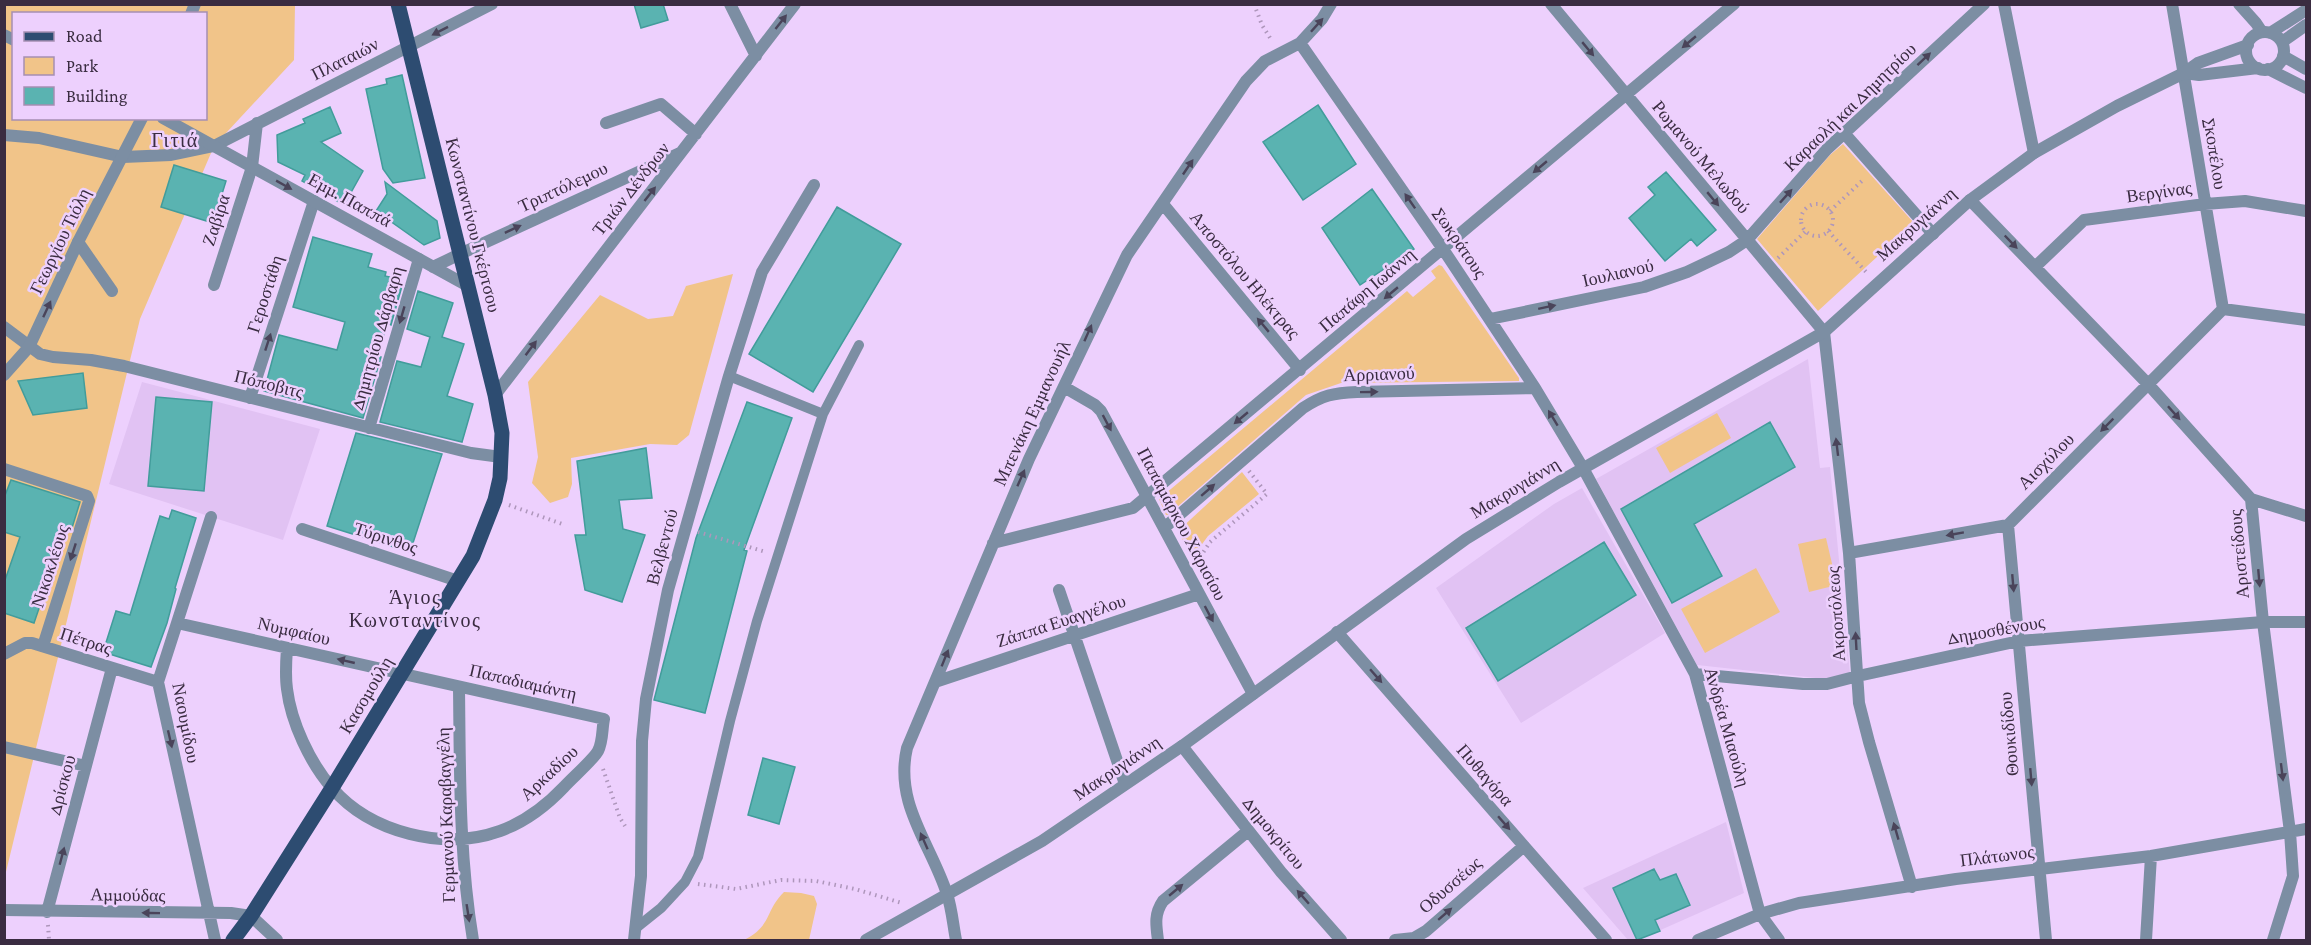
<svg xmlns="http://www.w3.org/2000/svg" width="2311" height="945" font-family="'Crimson Pro',serif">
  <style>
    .built { fill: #e1c2f3 }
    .green { fill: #f1c489; fill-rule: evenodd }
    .building { fill: #5ab3b1; stroke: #429c9b; stroke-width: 1.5 }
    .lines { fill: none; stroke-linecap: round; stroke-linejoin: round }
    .path { stroke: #ae96bb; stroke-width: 4; stroke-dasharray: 1.5 4.5; stroke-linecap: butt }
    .service { stroke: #7c8ea3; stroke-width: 10 }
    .minor { stroke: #7c8ea3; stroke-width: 12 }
    .tertiary { stroke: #7c8ea3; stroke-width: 12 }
    .primary { stroke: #2d4c71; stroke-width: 15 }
    .oneway { fill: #4a445a }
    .labels { text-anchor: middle; stroke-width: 5; stroke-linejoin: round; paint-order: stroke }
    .street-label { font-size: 18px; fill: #3a2c41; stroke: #edd0fd }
    .neighbourhood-label { font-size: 20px; letter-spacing: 1.5px; fill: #3a2c41; stroke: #edd0fd }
  </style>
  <rect width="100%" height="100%" fill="#edd0fd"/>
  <path class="built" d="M1808 359 1820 468 1830 467 1850 674 1825 679 1697 665 1596 479Z
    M142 382 320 429 283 540 109 484Z
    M1582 488 1665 633 1521 723 1436 588 1554 504Z
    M1726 822 1744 893 1638 940H1628L1583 888Z"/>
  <path class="green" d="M5 5H295L294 60 214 146 140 319 5 876ZM14 14H206V118H14Z
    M1843 144 1914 223 1818 311 1757 239 1830 155Z
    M1439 265 1442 266 1519 378V381L1341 383 1306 395 1168 515H1166L1159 499 1407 291 1413 297 1436 278 1431 271Z
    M733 274 689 435 677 445 650 444 571 458 572 484 568 497 550 503 532 483 538 457 528 382 600 295 648 319 673 316 686 286Z
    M1717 413 1731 438 1670 473 1656 448Z
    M1242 472 1259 494 1208 536 1192 558 1178 531Z
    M1826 538 1837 585 1809 592 1798 544Z
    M1756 568 1780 612 1705 653 1681 609Z
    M784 892 801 893 814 896 817 904 809 940H744C773 925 764 912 784 892Z"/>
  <path class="building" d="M634 4H663L668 20 641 28Z
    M402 75 425 178 393 183 383 169 366 89 387 84 386 79Z
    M1318 105 1356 164 1303 200 1263 142Z
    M330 107 341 133 321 142 363 171 344 205 302 181 305 175 278 162 277 135 305 123 303 119Z
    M174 165 226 181 213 223 161 207Z
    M1666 172 1716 230 1697 246 1691 239 1665 261 1629 218 1655 195 1648 187Z
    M385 182 437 221 440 238 424 245 376 211 387 194Z
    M1372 189 1414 249 1360 285 1322 228Z
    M837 207 901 244 813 392 749 354Z
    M313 237 372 254 368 267 386 272 385 276 399 279 397 285 402 286 391 325 387 323 378 356 381 357 363 418 264 391 279 335 337 350 345 322 293 307Z
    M418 291 453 303 442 337 464 344 447 396 473 404 462 442 380 422 397 361 421 367 430 337 407 329Z
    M83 373 87 408 33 415 18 381Z
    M156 397 212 402 204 491 148 486Z
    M747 402 792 418 744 550 747 551 705 713 654 700 696 538Z
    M1770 422 1795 467 1694 524 1722 576 1672 603 1621 509Z
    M356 433 442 454 410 552 327 526Z
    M646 448 652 498 619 500 623 529 645 535 622 602 585 590 575 535H586L577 461Z
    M11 480 80 502 71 531 66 529 34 623 4 613V583L20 537 4 532V498Z
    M172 510 196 518 175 588 176 589 167 623 151 667 103 652 116 611 130 615 160 516 169 519Z
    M1604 542 1636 595 1498 681 1466 628Z
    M763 758 795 767 779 824 748 815Z
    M1654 869 1660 880 1676 874 1690 905 1655 920 1660 931 1637 940 1613 888Z"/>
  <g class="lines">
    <path class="path" d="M1254 4 1262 25 1272 41
      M1801 220a16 16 0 1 1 32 0a16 16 0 1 1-32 0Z
      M1830 211 1864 179
      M1828 231 1868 274
      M1778 258 1806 231
      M509 505 562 524
      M698 532 766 552
      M1197 562 1210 542 1267 494 1249 471
      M603 769 620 818 625 826
      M698 884 736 889 781 880 816 881 855 889 902 903
      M48 925 49 940"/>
    <path class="service" d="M729 376 823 414
      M636 928 661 908 685 882 698 857 730 721 757 621 823 414 859 345"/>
    <path class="minor" d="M730 4 756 56
      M1551 4 1824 332 1849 553 1859 703 1869 742 1912 887
      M2004 4 2034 153
      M2172 4 2223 309
      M2239 4 2256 23 2262 32
      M1300 43 1443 249 1535 388 1583 468 1695 674 1760 914 1779 940
      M606 123 661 104 696 134
      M1844 133 1933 234
      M4 135 39 138 123 157 171 155 214 146 492 4
      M1970 200 2148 384 2251 499 2263 622 2290 832 2293 876 2273 940
      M1163 204 1300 370
      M78 242 112 291
      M460 254 680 153
      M2035 267 2084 220 2205 204 2245 201 2306 211
      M214 285 252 167 257 123
      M2223 309 2306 320
      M1490 319 1644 287 1687 272 1729 252 1747 240 1827 149 1984 4
      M4 327 40 354 53 357 91 360 124 366 471 453 501 457
      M1064 387 1095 405 1101 411 1253 694
      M495 395 795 4
      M250 398 314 201
      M369 428 419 259
      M4 469 81 494 87 496 89 501 43 646
      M2251 499 2306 516
      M211 517 158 682 215 940
      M2008 525 2046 940
      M1164 528 1303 408C1323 395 1333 393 1357 392L1535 388
      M302 529 458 581
      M993 543 1133 508 1734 4
      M1849 553 2008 525 2223 309
      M1059 590 1125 784
      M177 623 604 719C602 728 603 742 598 751 594 759 571 779 564 787 546 806 525 822 500 831 444 851 371 833 332 788 310 763 291 722 287 689 285 675 286 662 287 648
      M1337 632 1606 940
      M4 654 25 643H32L158 682
      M1695 674 1803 684H1827L1858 676 2019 641 2263 622H2306
      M935 682 1199 594
      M459 687C460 772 459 856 473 940
      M1182 746 1281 872 1341 940
      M4 747 86 766
      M4 910 231 913 251 916
      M47 912 112 668
      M634 940 641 876 642 741 646 699 668 590 729 376 762 272 814 185
      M956 940C953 925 952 909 947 894 931 844 894 804 907 748L1029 459 1127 255 1246 81 1265 61 1300 43 1322 19 1331 4
      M1158 940C1156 925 1154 914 1163 901L1248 831
      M1395 940 1414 938 1426 931 1524 846
      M1698 940 1760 914 1799 903 1956 879 2151 856 2306 829
      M2146 940 2151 856"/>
    <path class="tertiary" d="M191 14 195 4
      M2246 51a19 19 0 1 1 38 0a19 19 0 1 1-38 0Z
      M2270 33 2306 10
      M4 35 14 40
      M2282 42 2306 25
      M2283 56 2306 69
      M2268 69 2306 88
      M2184 73 2199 75 2258 68
      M163 118 468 286
      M433 267 460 254
      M4 375 29 347 78 242 142 118
      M251 916 277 940
      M866 940 1042 841 1182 746 1466 539 1559 482 1824 332 1970 200 2034 153 2117 106 2184 73 2198 63 2248 45"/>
    <path class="primary" d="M233 940 251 916 332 788 473 556 495 500 500 478 502 433 495 395 398 4"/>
  </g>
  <defs><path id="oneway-solid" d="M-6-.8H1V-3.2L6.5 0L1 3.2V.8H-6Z" transform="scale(1.5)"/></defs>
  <g class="oneway">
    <use href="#oneway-solid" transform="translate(781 22) rotate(-52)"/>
    <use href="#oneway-solid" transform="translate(1317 25) rotate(-48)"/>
    <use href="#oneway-solid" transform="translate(440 31) rotate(153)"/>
    <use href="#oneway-solid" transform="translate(1689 42) rotate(140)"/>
    <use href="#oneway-solid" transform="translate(1588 49) rotate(50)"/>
    <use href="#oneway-solid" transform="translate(1924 59) rotate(-43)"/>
    <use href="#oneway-solid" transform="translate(1188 167) rotate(-56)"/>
    <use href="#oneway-solid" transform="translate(1540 167) rotate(140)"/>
    <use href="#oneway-solid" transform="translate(284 185) rotate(29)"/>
    <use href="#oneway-solid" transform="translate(650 194) rotate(-52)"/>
    <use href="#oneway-solid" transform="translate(1786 196) rotate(-48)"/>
    <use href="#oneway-solid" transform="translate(1713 199) rotate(50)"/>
    <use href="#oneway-solid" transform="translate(1410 201) rotate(-125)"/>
    <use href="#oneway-solid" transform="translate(513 229) rotate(-25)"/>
    <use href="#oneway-solid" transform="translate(2011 242) rotate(46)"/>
    <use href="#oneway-solid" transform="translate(1391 293) rotate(140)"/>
    <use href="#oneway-solid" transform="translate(1547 307) rotate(-12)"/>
    <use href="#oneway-solid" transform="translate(47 309) rotate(-65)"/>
    <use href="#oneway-solid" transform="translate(402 315) rotate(106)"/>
    <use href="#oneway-solid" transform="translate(1263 325) rotate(-130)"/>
    <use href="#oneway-solid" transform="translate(1088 333) rotate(-66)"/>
    <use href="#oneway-solid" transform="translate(268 342) rotate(-72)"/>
    <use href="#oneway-solid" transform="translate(531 348) rotate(-53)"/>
    <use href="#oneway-solid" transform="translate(1369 392) rotate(-1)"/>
    <use href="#oneway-solid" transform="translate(2174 413) rotate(48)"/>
    <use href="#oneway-solid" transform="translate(1241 418) rotate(140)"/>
    <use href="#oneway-solid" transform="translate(1553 418) rotate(-121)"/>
    <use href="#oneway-solid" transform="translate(1107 423) rotate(62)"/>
    <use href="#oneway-solid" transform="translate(2107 425) rotate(135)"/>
    <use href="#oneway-solid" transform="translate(1837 447) rotate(-97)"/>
    <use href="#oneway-solid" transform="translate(1021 478) rotate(-66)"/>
    <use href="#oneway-solid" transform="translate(1208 490) rotate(-41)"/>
    <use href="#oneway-solid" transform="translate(1955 534) rotate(170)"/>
    <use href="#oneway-solid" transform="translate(73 552) rotate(108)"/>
    <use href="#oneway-solid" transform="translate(2259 578) rotate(85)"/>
    <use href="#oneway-solid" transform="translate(2013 583) rotate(85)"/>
    <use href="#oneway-solid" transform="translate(1209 614) rotate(62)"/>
    <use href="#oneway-solid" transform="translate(1856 641) rotate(-93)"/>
    <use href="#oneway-solid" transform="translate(945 658) rotate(-68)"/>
    <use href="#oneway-solid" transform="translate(346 661) rotate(-167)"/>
    <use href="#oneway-solid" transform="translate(1376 676) rotate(49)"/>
    <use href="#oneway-solid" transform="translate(170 739) rotate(77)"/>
    <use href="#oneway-solid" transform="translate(2282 772) rotate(83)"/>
    <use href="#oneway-solid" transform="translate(2031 777) rotate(85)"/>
    <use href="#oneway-solid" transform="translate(1504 823) rotate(49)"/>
    <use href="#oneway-solid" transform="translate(1896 831) rotate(-106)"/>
    <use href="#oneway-solid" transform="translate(924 841) rotate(-114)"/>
    <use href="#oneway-solid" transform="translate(62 856) rotate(-75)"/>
    <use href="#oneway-solid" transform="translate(1176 890) rotate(-40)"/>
    <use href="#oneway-solid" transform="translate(1303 897) rotate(-131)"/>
    <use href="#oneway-solid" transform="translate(151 913) rotate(-179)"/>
    <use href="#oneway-solid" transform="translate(468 913) rotate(81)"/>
    <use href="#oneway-solid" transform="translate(1445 914) rotate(-41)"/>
  </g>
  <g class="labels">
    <g class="street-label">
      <text transform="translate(345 59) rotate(-27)" y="6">Πλαταιών</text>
      <text transform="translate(1850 107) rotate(-44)" y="6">Καραολή και Δημητρίου</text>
      <text transform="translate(2215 154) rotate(81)" y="6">Σκοπέλου</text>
      <text transform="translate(1701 157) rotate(50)" y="6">Ρωμανού Μελωδού</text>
      <text transform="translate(563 187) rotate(-25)" y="6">Τριπτόλεμου</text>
      <text transform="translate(631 189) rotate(-52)" y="6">Τριών Δένδρων</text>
      <text transform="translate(2159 192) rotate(-8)" y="6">Βεργίνας</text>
      <text transform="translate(350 200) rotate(29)" y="6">Εμμ. Παππά</text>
      <text transform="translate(216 220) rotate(-72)" y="6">Ζαβίρα</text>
      <text transform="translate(1916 224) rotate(-42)" y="6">Μακρυγιάννη</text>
      <text transform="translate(473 225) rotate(76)" y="6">Κωνσταντίνου Γκέρτσου</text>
      <text transform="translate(60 241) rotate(-64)" y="6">Γεωργίου Τιόλη</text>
      <text transform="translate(1460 243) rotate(56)" y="6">Σωκράτους</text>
      <text transform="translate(1618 273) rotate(-13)" y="6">Ιουλιανού</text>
      <text transform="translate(1245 275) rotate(50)" y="6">Αποστόλου Ηλέκτρας</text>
      <text transform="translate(1367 290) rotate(-40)" y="6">Παπάφη Ιωάννη</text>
      <text transform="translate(265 294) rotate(-72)" y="6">Γεροστάθη</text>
      <text transform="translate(377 338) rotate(-74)" y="6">Δημητρίου Δάρβαρη</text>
      <text transform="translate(1379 374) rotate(-2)" y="6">Αρριανού</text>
      <text transform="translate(269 384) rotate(14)" y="6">Πόποβιτς</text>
      <text transform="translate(1032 413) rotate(-65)" y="6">Μπενάκη Εμμανουήλ</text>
      <text transform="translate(2046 461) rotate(-45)" y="6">Αισχύλου</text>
      <text transform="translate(1515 488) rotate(-31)" y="6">Μακρυγιάννη</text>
      <text transform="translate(1182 524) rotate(62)" y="6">Παπαμάρκου Χαρισίου</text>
      <text transform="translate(386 538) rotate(18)" y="6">Τύρινθος</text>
      <text transform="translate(662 547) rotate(-75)" y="6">Βελβεντού</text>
      <text transform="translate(2239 554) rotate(-95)" y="6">Αριστείδους</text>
      <text transform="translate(50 566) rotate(-72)" y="6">Νικοκλέους</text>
      <text transform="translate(1836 614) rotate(-94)" y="6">Ακροπόλεως</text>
      <text transform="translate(1061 621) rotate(-18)" y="6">Ζάππα Ευαγγέλου</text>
      <text transform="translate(1996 630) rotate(-10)" y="6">Δημοσθένους</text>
      <text transform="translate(294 631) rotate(13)" y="6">Νυμφαίου</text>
      <text transform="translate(86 641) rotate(18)" y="6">Πέτρας</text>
      <text transform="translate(523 682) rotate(13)" y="6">Παπαδιαμάντη</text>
      <text transform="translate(366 695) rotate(-59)" y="6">Κασομούλη</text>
      <text transform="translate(186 723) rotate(79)" y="6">Ναουμίδου</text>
      <text transform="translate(1727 727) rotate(74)" y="6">Ανδρέα Μιαούλη</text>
      <text transform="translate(2009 734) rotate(-95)" y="6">Θουκιδίδου</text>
      <text transform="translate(1117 768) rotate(-34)" y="6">Μακρυγιάννη</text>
      <text transform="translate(549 773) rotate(-43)" y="6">Αρκαδίου</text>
      <text transform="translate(1485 775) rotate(49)" y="6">Πυθαγόρα</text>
      <text transform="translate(62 785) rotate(-75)" y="6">Δρίσκου</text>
      <text transform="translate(446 815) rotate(-92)" y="6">Γερμανού Καραβαγγέλη</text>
      <text transform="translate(1274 833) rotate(51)" y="6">Δημοκρίτου</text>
      <text transform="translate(1997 856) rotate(-7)" y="6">Πλάτωνος</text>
      <text transform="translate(1450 885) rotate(-41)" y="6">Οδυσσέως</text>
      <text transform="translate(128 895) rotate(1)" y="6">Αμμούδας</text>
    </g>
    <g class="neighbourhood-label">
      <text x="175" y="147">Γιτιά</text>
      <text x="415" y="604">Άγιος<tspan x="415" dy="23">Κωνσταντίνος</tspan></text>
    </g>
  </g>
  <rect width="2311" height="945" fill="none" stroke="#3a2c41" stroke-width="12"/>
  <rect x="12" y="12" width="195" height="108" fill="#edd0fd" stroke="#a58eb2" stroke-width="1.5"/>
  <rect x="24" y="32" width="30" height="9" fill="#2d4c71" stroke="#a58eb2" stroke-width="1.5"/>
  <text x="66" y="42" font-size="18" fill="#3a2c41">Road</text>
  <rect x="24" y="57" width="30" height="18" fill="#f1c489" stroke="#a58eb2" stroke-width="1.5"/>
  <text x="66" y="72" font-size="18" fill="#3a2c41">Park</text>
  <rect x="24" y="87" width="30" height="18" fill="#5ab3b1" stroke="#a58eb2" stroke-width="1.5"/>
  <text x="66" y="102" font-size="18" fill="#3a2c41">Building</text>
</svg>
